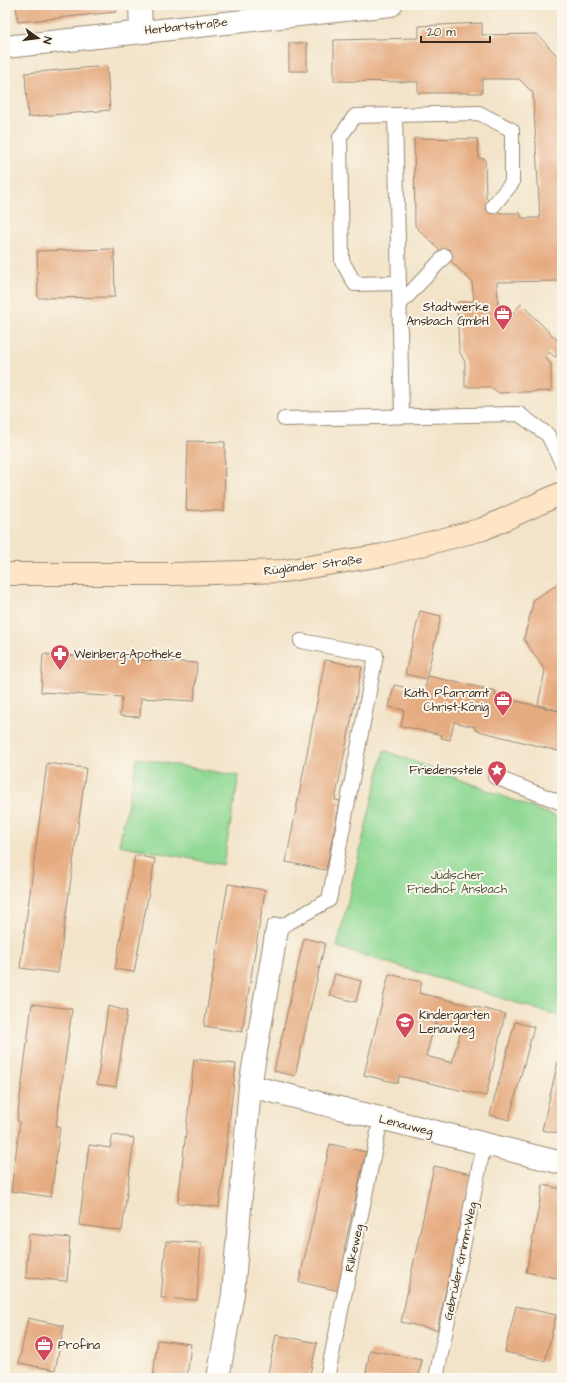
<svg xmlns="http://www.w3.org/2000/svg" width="567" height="1383" font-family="'Architects Daughter',sans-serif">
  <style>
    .green { fill: #90d994; stroke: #668259 }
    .building { fill: #e6ac81; fill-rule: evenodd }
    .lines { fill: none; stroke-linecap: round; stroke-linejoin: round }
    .service-casing { stroke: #978774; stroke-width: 16 }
    .minor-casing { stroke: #978774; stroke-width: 24 }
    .secondary-casing { stroke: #978774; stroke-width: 24 }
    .service { stroke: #fff; stroke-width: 14 }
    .minor { stroke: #fff; stroke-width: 22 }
    .secondary { stroke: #fde5c5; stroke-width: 22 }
    .labels { text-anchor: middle; stroke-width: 4; stroke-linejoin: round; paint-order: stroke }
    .street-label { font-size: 12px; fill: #3b2a1e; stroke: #fbf7ec }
    .poi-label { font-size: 12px; fill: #3b2a1e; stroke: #fbf7ec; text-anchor: end }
    .park-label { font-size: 12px; fill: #50563c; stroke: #fbf7ec }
  </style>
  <rect width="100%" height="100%" fill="#fbf7ec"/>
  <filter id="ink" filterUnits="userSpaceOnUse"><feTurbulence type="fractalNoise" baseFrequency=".025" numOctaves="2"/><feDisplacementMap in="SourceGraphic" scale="8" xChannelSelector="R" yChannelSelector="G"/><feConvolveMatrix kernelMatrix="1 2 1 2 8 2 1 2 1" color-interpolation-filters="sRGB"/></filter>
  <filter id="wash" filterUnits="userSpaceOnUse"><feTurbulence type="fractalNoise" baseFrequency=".012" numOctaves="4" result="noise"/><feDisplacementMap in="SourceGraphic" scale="16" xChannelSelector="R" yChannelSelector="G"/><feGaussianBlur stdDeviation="0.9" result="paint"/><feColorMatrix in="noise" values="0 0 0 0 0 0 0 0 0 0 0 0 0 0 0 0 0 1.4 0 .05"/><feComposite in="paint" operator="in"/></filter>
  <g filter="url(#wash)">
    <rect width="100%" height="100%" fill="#f3e4c9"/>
    <path class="green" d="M384 750 562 819V1017L337 947Z
      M137 758 239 776 223 865 119 845Z"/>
    <g id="blocks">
      <path class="building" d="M16 5H116V12L18 22Z
        M482 23V35L537 34 562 61V281L497 282 498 306 509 317 521 304 562 345V349L555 357 549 352 545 358 551 364V391L499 393 490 387H465V362L459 351 457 302H474L472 282 415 226 414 138 477 139 479 158 485 159 486 198 500 213H520L522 218H540L533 93 519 79H482V93H418V82L334 81V40L419 38V26Z
        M289 43H307V71H289Z
        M107 66 110 110 28 117 25 73Z
        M114 249 115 297 38 298 37 251Z
        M188 441 225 442 224 511 186 510Z
        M562 582V711L538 705 545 671 524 639 534 599Z
        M420 611 441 616 426 679 405 674Z
        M43 654 197 663 194 701 141 698 140 717 120 716 122 697 41 692Z
        M325 660 362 667 335 800 340 801 326 870 286 862Z
        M428 676 496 691 495 696 562 712V752L475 730V727L454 722 450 740 441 738 442 735 401 726 404 710 389 707 394 685 424 692Z
        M47 763 86 768 58 973 20 968Z
        M135 855 155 859 134 972 115 969Z
        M228 884 265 890 242 1032 204 1026Z
        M304 938 325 943 295 1076 274 1071Z
        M335 974 361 981 356 1002 329 995Z
        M389 974 422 982 419 993 505 1014 486 1096 399 1076 398 1083 364 1075ZM435 1023 461 1030 452 1063 426 1056Z
        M32 1004 72 1009 56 1127H60L51 1197 11 1191 20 1122 17 1121Z
        M108 1006 127 1011 116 1087 97 1084Z
        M515 1022 534 1027 509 1120 490 1115Z
        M561 1049H562V1134L542 1130Z
        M194 1059 236 1064 219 1207 178 1203Z
        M113 1135 134 1138 122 1231 79 1225 89 1145 110 1148Z
        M330 1144 366 1152 344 1249 349 1251 340 1291 299 1282Z
        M434 1166 471 1174 437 1330 401 1322Z
        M543 1185 562 1189V1279L526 1272Z
        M29 1234 70 1238 67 1281 26 1278Z
        M166 1241 201 1243 197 1300 161 1298Z
        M516 1306 556 1315 545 1361 505 1352Z
        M28 1318 64 1326 55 1370 19 1363Z
        M276 1335 317 1343 309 1378H267Z
        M157 1340 191 1344 187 1378H153Z
        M370 1350 422 1360 418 1378H365Z"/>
    </g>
  </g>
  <g filter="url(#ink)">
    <use href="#blocks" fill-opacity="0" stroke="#978774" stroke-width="1"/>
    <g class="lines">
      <defs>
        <path id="service" d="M395 115 355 116 340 137 342 261 355 284 399 283
          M400 304 445 256
          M402 416 395 115 479 113 512 130V183L493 206
          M284 419 519 414 548 435 562 463
          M495 777 562 803
          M277 929 329 900 376 655 301 641
          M327 1378 381 1118
          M436 1378 484 1144"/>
        <path id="minor" d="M140 5 141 31
          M5 47 391 5
          M250 1086 562 1163
          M218 1378 233 1294 250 1086 277 929"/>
        <path id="secondary" d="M5 574H173L284 571 383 555 483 529 562 493"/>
      </defs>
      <use href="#service" class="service-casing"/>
      <use href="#minor" class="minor-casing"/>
      <use href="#secondary" class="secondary-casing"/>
      <use href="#service" class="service"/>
      <use href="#minor" class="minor"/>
      <use href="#secondary" class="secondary"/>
    </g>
  </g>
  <defs>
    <symbol id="office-pin" viewBox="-11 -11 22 30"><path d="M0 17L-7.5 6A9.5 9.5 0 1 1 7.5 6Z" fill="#d1495b" stroke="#fbf7ec"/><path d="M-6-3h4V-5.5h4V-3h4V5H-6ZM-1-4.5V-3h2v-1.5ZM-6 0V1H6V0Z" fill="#fff"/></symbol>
    <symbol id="pharmacy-pin" viewBox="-11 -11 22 30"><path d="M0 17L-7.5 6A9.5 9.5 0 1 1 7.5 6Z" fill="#d1495b" stroke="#fbf7ec"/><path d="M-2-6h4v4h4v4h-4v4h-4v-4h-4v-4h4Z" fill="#fff"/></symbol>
    <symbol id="sight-pin" viewBox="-11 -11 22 30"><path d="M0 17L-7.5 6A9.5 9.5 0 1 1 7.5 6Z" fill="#d1495b" stroke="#fbf7ec"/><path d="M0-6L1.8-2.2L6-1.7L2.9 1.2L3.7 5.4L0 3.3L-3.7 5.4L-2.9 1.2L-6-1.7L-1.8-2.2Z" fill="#fff"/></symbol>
    <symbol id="school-pin" viewBox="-11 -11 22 30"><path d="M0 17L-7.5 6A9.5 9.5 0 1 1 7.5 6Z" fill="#d1495b" stroke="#fbf7ec"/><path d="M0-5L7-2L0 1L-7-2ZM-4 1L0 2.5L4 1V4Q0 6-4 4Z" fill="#fff"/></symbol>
  </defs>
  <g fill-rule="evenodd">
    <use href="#office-pin" x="492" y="303" width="22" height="30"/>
    <use href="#pharmacy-pin" x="49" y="643" width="22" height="30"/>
    <use href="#office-pin" x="492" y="689" width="22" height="30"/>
    <use href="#sight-pin" x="486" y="759" width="22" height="30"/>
    <use href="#school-pin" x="394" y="1011" width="22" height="30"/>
    <use href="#office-pin" x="33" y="1334" width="22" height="30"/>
  </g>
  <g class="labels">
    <g class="street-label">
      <text transform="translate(186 26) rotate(-6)" y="4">Herbartstraße</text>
      <text transform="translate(313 565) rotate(-7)" y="4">Rügländer Straße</text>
      <text transform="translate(406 1125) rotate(14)" y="4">Lenauweg</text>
      <text transform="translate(354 1248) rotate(-78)" y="4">Rilkeweg</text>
      <text transform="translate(460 1261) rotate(-78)" y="4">Gebrüder-Grimm-Weg</text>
    </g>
    <g class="poi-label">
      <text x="489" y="311">Stadtwerke<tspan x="489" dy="14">Ansbach GmbH</tspan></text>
      <text x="74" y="658" text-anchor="start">Weinberg-Apotheke</text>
      <text x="489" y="697">Kath. Pfarramt<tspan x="489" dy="14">Christ-König</tspan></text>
      <text x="483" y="774">Friedensstele</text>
      <text x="419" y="1019" text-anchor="start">Kindergarten<tspan x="419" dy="14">Lenauweg</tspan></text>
      <text x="58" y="1349" text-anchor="start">Profina</text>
    </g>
    <g class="park-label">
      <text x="457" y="879">Jüdischer<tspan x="457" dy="14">Friedhof Ansbach</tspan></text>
    </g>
  </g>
  <rect width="567" height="1383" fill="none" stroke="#fbf7ec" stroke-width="20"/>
  <g transform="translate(38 38) rotate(104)" stroke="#fbf7ec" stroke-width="3" paint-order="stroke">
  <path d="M0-3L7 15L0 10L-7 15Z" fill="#3b2a1e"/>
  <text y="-6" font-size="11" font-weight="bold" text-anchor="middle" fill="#3b2a1e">N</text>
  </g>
  <path d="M421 36v6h69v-6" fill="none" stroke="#3b2a1e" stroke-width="2"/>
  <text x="427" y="36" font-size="12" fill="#3b2a1e" stroke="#fbf7ec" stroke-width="3" paint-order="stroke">20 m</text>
</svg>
